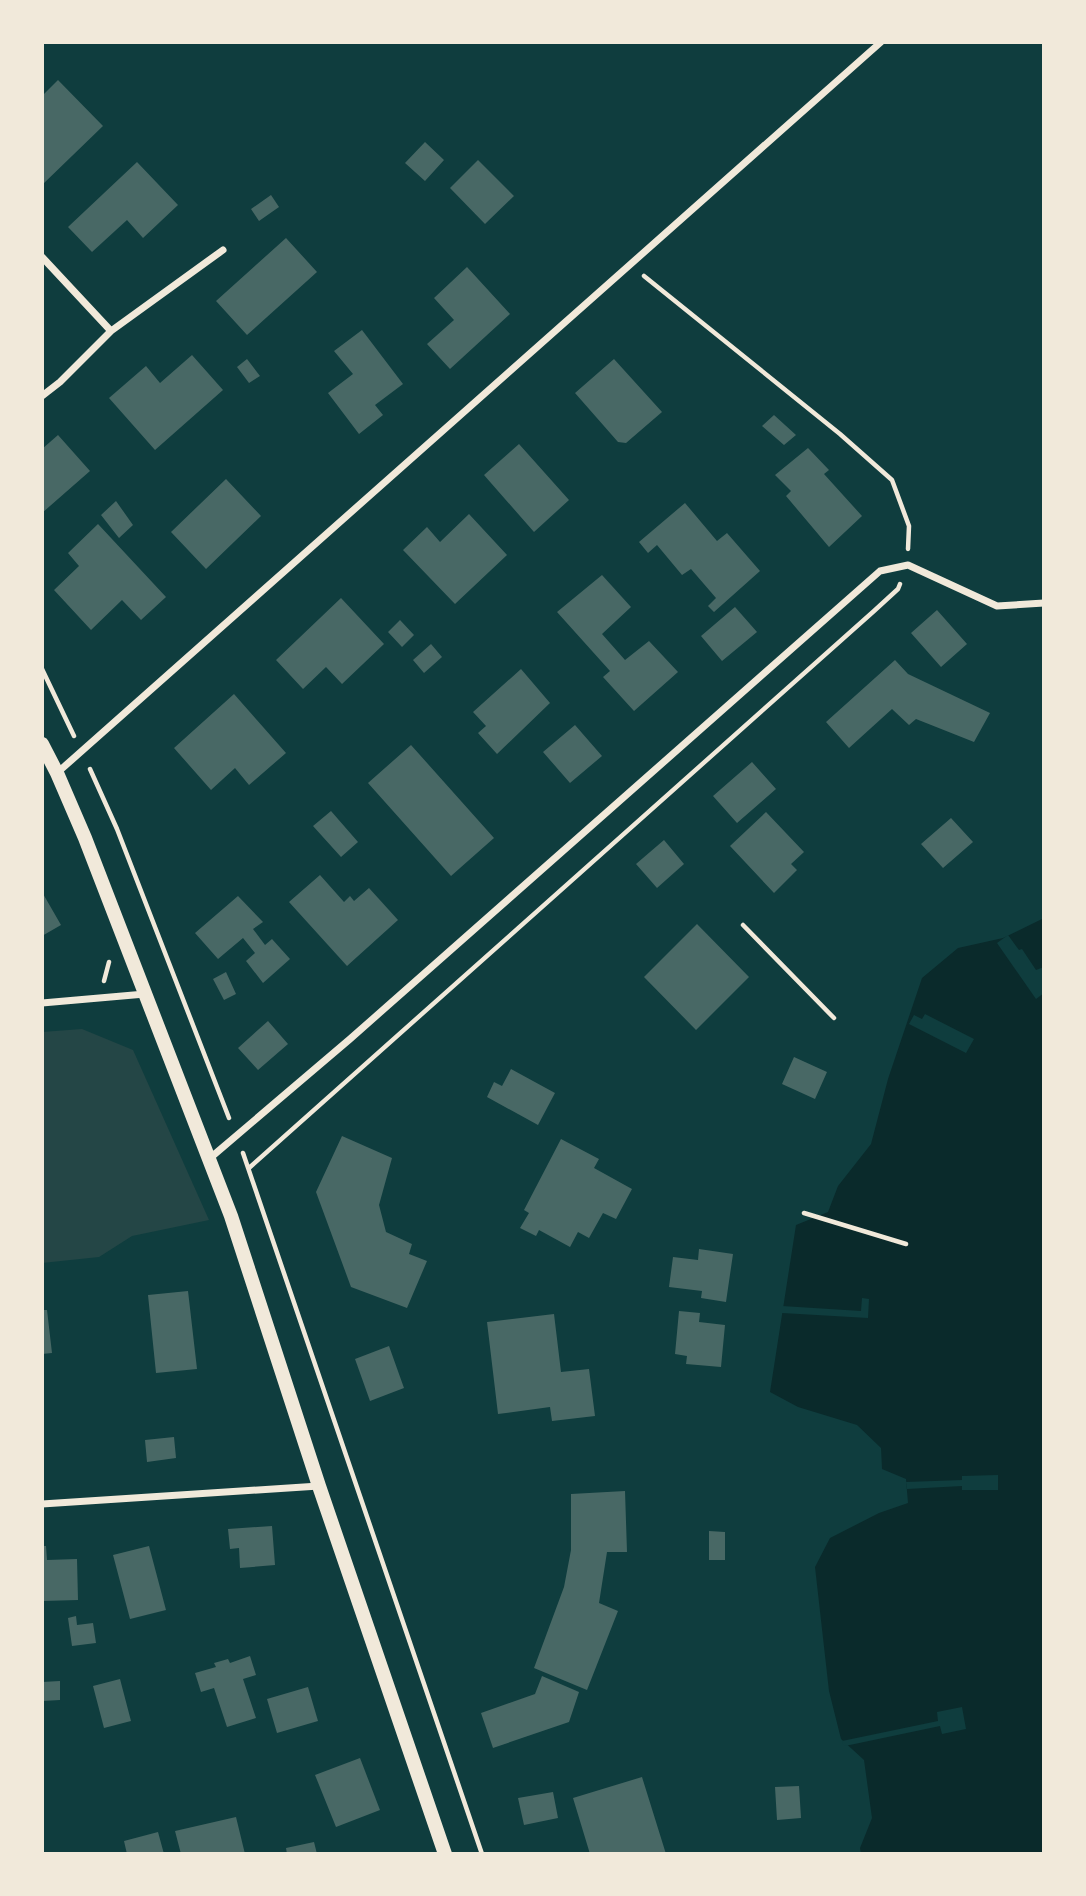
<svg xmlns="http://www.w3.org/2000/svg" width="1086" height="1896" font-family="'Alegreya Sans',sans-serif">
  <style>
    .green { fill: #244646 }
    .water { fill: #0a2a2b }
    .pier { fill: #0f3d3e }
    .building { fill: #486865 }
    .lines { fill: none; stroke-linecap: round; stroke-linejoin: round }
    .path { stroke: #f1e9da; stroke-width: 4.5 }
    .minor { stroke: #f1e9da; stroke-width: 7 }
    .secondary { stroke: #f1e9da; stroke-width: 14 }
  </style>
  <rect width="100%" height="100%" fill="#0f3d3e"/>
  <path class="green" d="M82 1029 133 1050 209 1220 132 1236 99 1257 42 1263V1032Z"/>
  <path class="water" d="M1044 918V1854H861L860 1848 872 1818 864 1760 841 1739 829 1691 815 1567 830 1538 879 1513 908 1503 906 1479 882 1469 881 1448 857 1425 798 1407 770 1392 796 1225 828 1212 838 1186 871 1144 888 1079 922 978 958 948 1003 938Z"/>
  <path class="pier" d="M1008 935 1019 950 1022 949 1036 970 1044 967V993L1036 999 997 943Z
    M925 1014 974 1039 966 1053 909 1024 914 1015 922 1019Z
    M862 1298 869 1299 868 1318 782 1313V1306L861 1311Z
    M998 1475V1490H962V1486L907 1489 906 1482 962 1480V1476Z
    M962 1707 966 1729 942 1734 940 1726 845 1746 843 1744 842 1741 938 1721 937 1712Z"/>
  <path class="building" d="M58 80 103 126 42 185V96Z
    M425 142 444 160 425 181 405 163Z
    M478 160 514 196 485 224 450 188Z
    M137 162 178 205 143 238 127 220 92 252 68 227Z
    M271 195 279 207 259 221 251 209Z
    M286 238 317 272 247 335 216 301Z
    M467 267 510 314 450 369 427 344 454 320 434 298Z
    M362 330 403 384 375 405 383 415 359 434 328 393 353 374 334 351Z
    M192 355 223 390 155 450 109 398 146 366 160 383Z
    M247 359 260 376 249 383 237 367Z
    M614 359 662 412 626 443 618 442 575 393Z
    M774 415 796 435 784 445 762 426Z
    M58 435 90 471 42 513V449Z
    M519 444 569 500 534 532 484 475Z
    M808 448 829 470 824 474 862 516 829 547 786 496 791 491 775 475Z
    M226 479 261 516 206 569 171 532Z
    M116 501 133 525 119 538 101 515Z
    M685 503 717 541 727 533 760 571 714 612 708 606 716 598 691 569 682 575 657 545 648 553 639 542Z
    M469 514 507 555 455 604 403 550 427 527 440 542Z
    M98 524 166 597 141 620 122 600 91 630 54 590 79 566 68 553Z
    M602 575 631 607 602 634 625 660 649 641 678 672 634 711 603 677 610 671 557 612Z
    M341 598 384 644 342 684 326 667 303 689 276 660Z
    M735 607 757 632 722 661 701 636Z
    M937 610 967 644 941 667 911 633Z
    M400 620 414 635 402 647 388 632Z
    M431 644 442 657 424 673 413 660Z
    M895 660 908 674 990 713 974 742 916 719 909 725 892 709 849 748 826 722Z
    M521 669 550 703 497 754 478 733 486 726 473 712Z
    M234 694 286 753 249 785 235 768 211 790 174 748Z
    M575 725 602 756 570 783 543 752Z
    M411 745 494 838 451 876 368 783Z
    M752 762 776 789 737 823 713 796Z
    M331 811 358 842 341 857 313 826Z
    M766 812 804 852 791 864 797 870 774 893 730 846Z
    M951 818 973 842 943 868 921 844Z
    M664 840 684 864 657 888 636 864Z
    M320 875 344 902 350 896 354 901 369 888 398 920 347 966 289 902Z
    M42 892 61 925 42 936Z
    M238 896 263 922 253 929 265 945 272 939 290 959 263 983 246 961 255 953 243 938 218 959 195 933Z
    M697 924 749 977 696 1030 644 977Z
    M226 972 236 994 224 1000 213 979Z
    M268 1021 288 1044 258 1070 238 1048Z
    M794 1057 827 1072 815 1099 782 1084Z
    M511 1069 555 1093 538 1125 487 1097 494 1082 502 1086Z
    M342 1136 392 1158 379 1205 386 1232 412 1244 409 1254 427 1261 407 1308 351 1287 316 1192Z
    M561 1139 599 1159 594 1168 632 1189 616 1219 603 1213 589 1238 578 1232 570 1247 539 1230 536 1236 520 1228 529 1213 524 1210Z
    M699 1249 733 1254 726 1302 701 1298 702 1291 669 1287 673 1257 698 1260Z
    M188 1291 197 1369 156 1373 148 1295Z
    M42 1310H47L52 1353 42 1354Z
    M679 1311 700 1313 699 1322 725 1325 721 1367 686 1364 687 1356 675 1354Z
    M554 1314 561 1372 589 1369 595 1416 552 1421 550 1407 498 1414 487 1322Z
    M389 1346 404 1388 370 1401 355 1359Z
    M174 1437 176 1458 147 1462 145 1440Z
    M625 1491 627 1552H607L599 1603 618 1611 587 1690 534 1668 564 1587 571 1550V1494Z
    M272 1526 275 1565 240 1568 239 1548 230 1549 228 1529Z
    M709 1531 725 1532V1560H709Z
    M42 1546H46L47 1560 77 1559 78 1600 42 1601Z
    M149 1546 166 1610 130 1619 113 1555Z
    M76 1616 77 1625 93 1623 96 1643 72 1646 68 1618Z
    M250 1656 256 1675 243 1679 256 1718 227 1727 214 1688 201 1692 195 1673 216 1667 214 1663 228 1659 230 1663Z
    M542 1676 579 1692 569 1722 493 1748 481 1713 535 1694Z
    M120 1679 131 1721 104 1728 93 1686Z
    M60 1681V1700L42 1701V1682Z
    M308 1687 318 1721 277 1733 267 1699Z
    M360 1758 380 1810 336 1827 315 1775Z
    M642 1777 666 1854H590L573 1798Z
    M799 1786 801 1818 777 1820 775 1787Z
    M553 1792 558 1818 524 1825 518 1798Z
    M236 1817 245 1854H181L175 1831Z
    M158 1832 164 1854H127L124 1841Z
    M314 1842 317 1854H287L286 1848Z"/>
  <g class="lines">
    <path class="path" d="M644 276 840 434 892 480 909 526 908 549
      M42 669 74 736
      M90 769 117 829 229 1118
      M743 925 834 1018
      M104 981 109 962
      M243 1153 482 1854
      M249 1168 874 611 898 589 900 584
      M804 1213 906 1244"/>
    <path class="minor" d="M42 257 111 331
      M42 396 60 382 111 331 223 250
      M57 773 881 42
      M42 1003 145 994
      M209 1159 350 1039 880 571 908 565 997 606 1044 603
      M42 1504 319 1486"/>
    <path class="secondary" d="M42 744 57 773 85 838 231 1216 319 1486 445 1854"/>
  </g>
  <rect width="1086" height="1896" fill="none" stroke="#f1e9da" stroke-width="88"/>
</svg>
